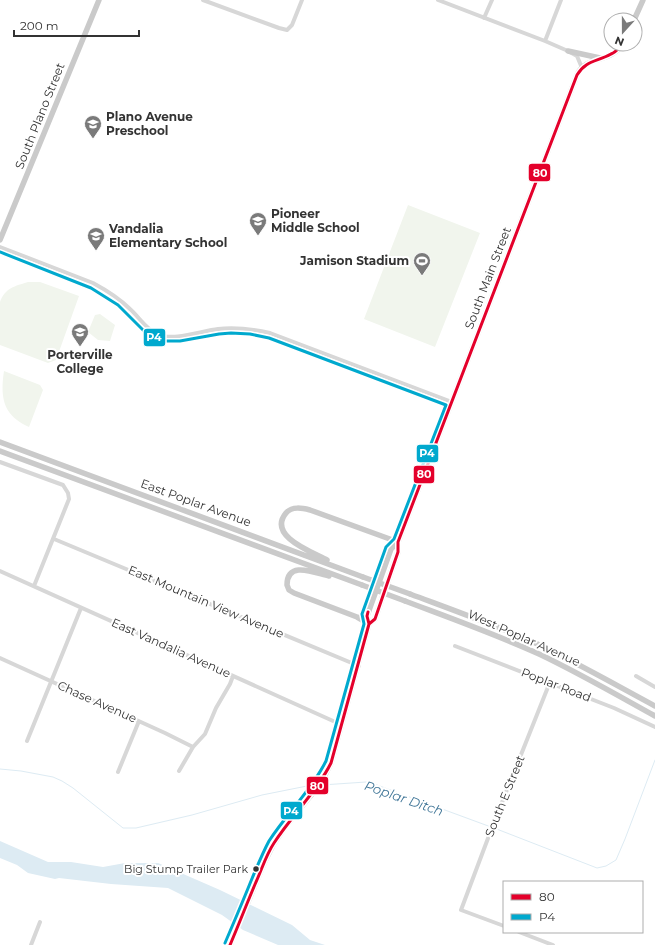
<svg xmlns="http://www.w3.org/2000/svg" width="655" height="945" font-family="Montserrat,sans-serif">
  <style>
    .green { fill: #f1f5ed }
    .water { fill: #ddebf3 }
    .lines { fill: none; stroke-linecap: round; stroke-linejoin: round }
    .stream { stroke: #ddebf3; stroke-width: 1 }
    .minor { stroke: #d7d7d7; stroke-width: 4 }
    .major { stroke: #cacaca; stroke-width: 5.5 }
    .major-bridge { stroke: #cacaca; stroke-width: 5.5 }
    .bus-1-casing { stroke: #fff; stroke-width: 6 }
    .bus-2-casing { stroke: #fff; stroke-width: 6 }
    .bus-1 { stroke: #e4002b; stroke-width: 3 }
    .bus-2 { stroke: #00a9ce; stroke-width: 3 }
    .bus-dot { fill: #333; stroke: #fff; stroke-width: 1.5 }
    .labels { text-anchor: middle; stroke-width: 4; stroke-linejoin: round; paint-order: stroke }
    .bus-label { font-size: 11px; fill: #333; stroke: #fff; text-anchor: end }
    .street-label { font-size: 12px; fill: #333; stroke: #fff }
    .poi-label { font-size: 12px; font-weight: bold; fill: #333; stroke: #fff; text-anchor: start }
    .water-label { font-size: 13px; font-style: italic; fill: #3f7597; stroke: #fff }
    .line-badge { stroke: #fff; stroke-width: 1.5 }
    .badge-label { font-size: 11px; text-anchor: middle; font-weight: bold; fill: #fff }
  </style>
  <rect width="100%" height="100%" fill="#fff"/>
  <path class="green" d="M408 205 480 233 435 347 364 319Z
    M28 282H40L79 296 56 360 48 363 0 345V302C5 288 15 286 28 282Z
    M100 314 115 325 110 341 98 340 88 332 95 315Z
    M4 371 40 385 43 390 29 427C3 415 0 398 4 371Z"/>
  <path class="water" d="M0 841 48 862H71L103 867 125 863H158L220 890 292 925 310 940 325 945H278L243 930 222 915 168 888 111 884 59 878 55 879 28 873 17 865 0 858Z"/>
  <g class="lines">
    <path class="stream" d="M0 769 21 771 53 777 62 781 73 788 123 828H136L192 815 262 795 317 784
      M322 785 366 782 377 785 491 827
      M494 828 597 868 606 866 616 860 625 839 655 760"/>
    <path class="minor" d="M203 0 279 28 287 30 292 25 302 0
      M438 0 545 41 568 51 577 56 582 68
      M484 18 492 0
      M545 41 561 0
      M0 247 93 283C106 290 119 298 130 309 139 317 146 329 157 334 173 342 201 331 218 329 236 327 252 329 270 333L452 402
      M0 462 63 485 68 493 69 499 34 586
      M54 539 359 666
      M0 571 342 725
      M455 646 614 708 655 727
      M0 658 165 733 193 747
      M636 676 655 687
      M27 741 81 608
      M179 771 193 747 205 734 216 708 230 684 233 676
      M118 772 139 721
      M504 926 461 910 493 825 550 682
      M519 932 553 945
      M31 945 40 922"/>
    <path class="major" d="M634 20 643 0
      M568 51 600 58
      M0 240 99 0
      M0 442 363 577
      M0 451 362 585
      M327 560C312 552 267 536 286 513 292 506 302 508 310 510L398 542
      M329 576C315 573 287 560 287 585L289 590 294 593 357 617 369 624
      M410 594C450 609 492 624 531 641 574 661 614 684 655 706
      M405 601C450 618 495 634 539 654 579 673 617 695 655 716
      M369 624 375 619 398 552V542L577 75C586 55 609 64 623 44
      M230 945 265 861 273 845 285 827 312 794 324 777 331 763 369 624 367 616 391 549 398 542"/>
    <path class="major-bridge" d="M363 577 410 594
      M362 585 405 601"/>
    <defs>
      <path id="bus-1" d="M369 624 375 619 398 552V542L577 75C586 60 597 62 611 54 616 52 619 48 623 44
        M230 945C239 924 247 903 256 882 262 869 266 855 274 843 292 815 316 793 331 763L369 624 367 616 368 612"/>
      <path id="bus-2" d="M0 252 91 288 118 305 146 333 155 338 162 341H180L219 334 231 333 250 334 269 338 446 405 394 539 386 547 362 614 364 624 326 761C311 791 287 813 269 841 262 854 257 867 251 881 243 901 234 922 225 943"/>
    </defs>
    <use href="#bus-1" class="bus-1-casing"/>
    <use href="#bus-2" class="bus-2-casing"/>
    <use href="#bus-1" class="bus-1"/>
    <use href="#bus-2" class="bus-2"/>
  </g>
  <defs>
    <symbol id="school-pin" viewBox="-11 -11 22 30"><path d="M0 17L-7.5 6A9.5 9.5 0 1 1 7.5 6Z" fill="#7a7a7a" stroke="#fff"/><path d="M0-5L7-2L0 1L-7-2ZM-4 1L0 2.5L4 1V4Q0 6-4 4Z" fill="#fff"/></symbol>
    <symbol id="stadium-pin" viewBox="-11 -11 22 30"><path d="M0 17L-7.5 6A9.5 9.5 0 1 1 7.5 6Z" fill="#7a7a7a" stroke="#fff"/><path d="M0-5a6.5 5 0 1 0 0 10a6.5 5 0 1 0 0-10ZM-3.5-1.8h7v3.6h-7Z" fill="#fff"/></symbol>
    <symbol id="university-pin" viewBox="-11 -11 22 30"><path d="M0 17L-7.5 6A9.5 9.5 0 1 1 7.5 6Z" fill="#7a7a7a" stroke="#fff"/><path d="M0-5L7-2L0 1L-7-2ZM-4 1L0 2.5L4 1V4Q0 6-4 4Z" fill="#fff"/></symbol>
  </defs>
  <g fill-rule="evenodd">
    <use href="#school-pin" x="83" y="114" width="20" height="27"/>
    <use href="#school-pin" x="248" y="211" width="20" height="27"/>
    <use href="#school-pin" x="86" y="226" width="20" height="27"/>
    <use href="#stadium-pin" x="412" y="251" width="20" height="27"/>
    <use href="#university-pin" x="70" y="322" width="20" height="27"/>
  </g>
  <circle class="bus-dot" cx="256" cy="869" r="3.5"/>
  <g class="labels">
    <g class="bus-label">
      <text x="248" y="873">Big Stump Trailer Park</text>
    </g>
    <g class="street-label">
      <text transform="translate(40 116) rotate(-68)" y="4">South Plano Street</text>
      <text transform="translate(488 278) rotate(-69)" y="4">South Main Street</text>
      <text transform="translate(196 503) rotate(20)" y="4">East Poplar Avenue</text>
      <text transform="translate(206 602) rotate(23)" y="4">East Mountain View Avenue</text>
      <text transform="translate(524 638) rotate(24)" y="4">West Poplar Avenue</text>
      <text transform="translate(171 648) rotate(24)" y="4">East Vandalia Avenue</text>
      <text transform="translate(556 685) rotate(21)" y="4">Poplar Road</text>
      <text transform="translate(97 702) rotate(24)" y="4">Chase Avenue</text>
      <text transform="translate(505 796) rotate(-68)" y="4">South E Street</text>
    </g>
    <g class="poi-label">
      <text x="106" y="121">Plano Avenue<tspan x="106" dy="14">Preschool</tspan></text>
      <text x="271" y="218">Pioneer<tspan x="271" dy="14">Middle School</tspan></text>
      <text x="109" y="233">Vandalia<tspan x="109" dy="14">Elementary School</tspan></text>
      <text x="409" y="265" text-anchor="end">Jamison Stadium</text>
      <text x="80" y="359" text-anchor="middle">Porterville<tspan x="80" dy="14">College</tspan></text>
    </g>
    <g class="water-label">
      <text transform="translate(404 798) rotate(19)" y="5">Poplar Ditch</text>
    </g>
  </g>
  <g class="line-badge">
    <rect x="528" y="163" width="23" height="19" rx="4" fill="#e4002b"/>
    <rect x="143" y="328" width="23" height="19" rx="4" fill="#00a9ce"/>
    <rect x="416" y="444" width="23" height="19" rx="4" fill="#00a9ce"/>
    <rect x="413" y="465" width="22" height="19" rx="4" fill="#e4002b"/>
    <rect x="306" y="776" width="23" height="19" rx="4" fill="#e4002b"/>
    <rect x="280" y="801" width="23" height="19" rx="4" fill="#00a9ce"/>
  </g>
  <g class="badge-label">
    <text x="540" y="177">80</text>
    <text x="154" y="341">P4</text>
    <text x="427" y="457">P4</text>
    <text x="424" y="478">80</text>
    <text x="317" y="790">80</text>
    <text x="291" y="815">P4</text>
  </g>
  <rect x="503" y="881" width="140" height="52" fill="#ffffff" stroke="#adadad"/>
  <rect x="511" y="894" width="20" height="6" fill="#e4002b" stroke="#adadad"/>
  <text x="539" y="901" font-size="12" fill="#333333">80</text>
  <rect x="511" y="914" width="20" height="6" fill="#00a9ce" stroke="#adadad"/>
  <text x="539" y="921" font-size="12" fill="#333333">P4</text>
  <g transform="translate(623 32) rotate(201)"><circle r="19" fill="#ffffff" stroke="#adadad"/>
  <path d="M0-3L7 15L0 10L-7 15Z" fill="#7a7a7a"/>
  <text y="-6" font-size="11" font-weight="bold" text-anchor="middle" fill="#333333">N</text>
  </g>
  <path d="M14 30v6h125v-6" fill="none" stroke="#333333" stroke-width="2"/>
  <text x="20" y="30" font-size="12" fill="#333333" stroke="#ffffff" stroke-width="3" paint-order="stroke">200 m</text>
</svg>
